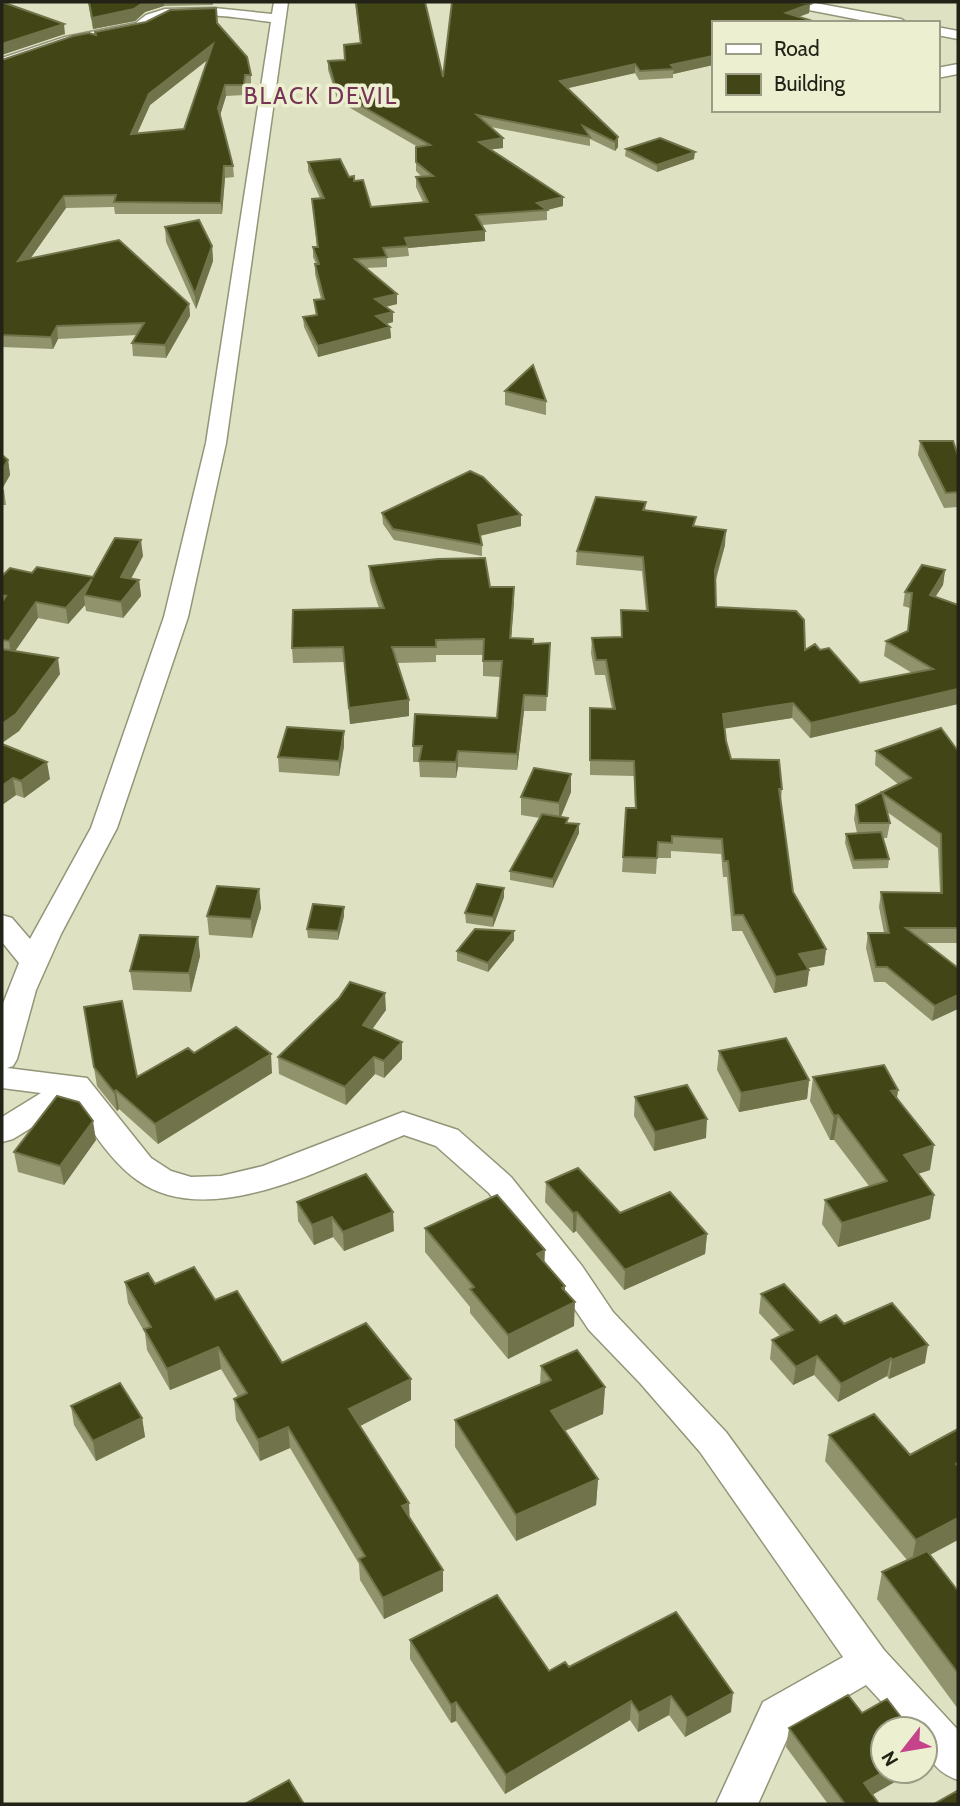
<svg xmlns="http://www.w3.org/2000/svg" width="960" height="1806" font-family="Cabin,sans-serif">
  <style>
    .lines { fill: none; stroke-linecap: round; stroke-linejoin: round }
    .street-casing { stroke: #939578; stroke-width: 3 }
    .street { fill: #fff; fill-rule: evenodd }
    .wall { fill: #90936c; fill-rule: evenodd }
    .shaded-wall { fill: #71744a }
    .building { fill: #424516; stroke: #71744a; stroke-width: 2; fill-rule: evenodd }
    .labels { text-anchor: middle; stroke-width: 7; stroke-linejoin: round; paint-order: stroke }
    .far-quarter-label { font-size: 23px; letter-spacing: 2px; fill: #753455; stroke: #ecefd0 }
  </style>
  <rect width="100%" height="100%" fill="#dfe1c3"/>
  <g class="lines">
    <defs>
      <path id="street" d="M274 2H288L226 443 188 617 117 828 61 934 36 990 17 1059 13 1066 7 1068 87 1078 151 1158 171 1171 191 1177 221 1176 263 1166 403 1112 458 1130 511 1177 582 1266 613 1312 726 1432 884 1650 958 1730V1780C933 1771 925 1755 925 1729H907L866 1685 792 1728 758 1804H716L763 1702 843 1657 700 1452 640 1383 589 1330 558 1284 489 1193 436 1146 404 1135C332 1164 210 1233 137 1180 110 1161 92 1129 72 1103L13 1139 2 1142V1117L41 1093 2 1088V1006L19 963 2 942V915L12 918 30 939 91 828 164 617 206 443 271 22C239 18 169 5 146 30L73 44 2 68V58L65 37 136 23 146 15 165 9 214 8 272 14Z
        M781 2H810L901 19 908 23H876L788 6Z
        M937 27 958 31V39L937 35Z
        M958 64V74L937 78V68Z"/>
    </defs>
    <use href="#street" class="street-casing"/>
    <use href="#street" class="street"/>
  </g>
  <path class="wall" d="M88 2H213V5L164 6 145 12 135 21 93 29Z
    M355 2H425L443 77 452 2H798L810 4 809 13 798 17 819 23H713V65L673 74V78L639 80 635 73 567 88 618 137V147L615 151 590 139V146L491 127 503 138V148L491 149 563 197V206L547 210V220L482 225 485 231V241L408 248 409 256 387 258V267L366 268 397 294V304L386 307 393 312V322L386 324 390 327 391 338 318 357 304 327 303 317 316 315 314 300 321 299 315 274V264H316L313 257V247H317L312 199 320 198 308 171V162L340 159 349 177 354 176V181L363 180 371 207 423 202 416 187V177H422L416 171V147H418L338 101 328 70V61L345 60 344 45 360 43Z
    M217 23 251 75V86H245V95L226 96 220 115 233 166 234 177 225 178 222 214H115L114 207 66 208 30 259 189 304 190 316 166 358 133 356 132 343 137 335 58 339 53 349 2 347V60L95 35ZM208 59 184 129 137 134 150 105Z
    M626 149 694 159 657 172 625 156Z
    M165 227 212 246 213 261 196 309 166 242Z
    M505 391 546 401V415L505 405Z
    M920 441 958 456V507L944 508 918 455Z
    M2 455 8 460 10 475 2 489 4 490 6 505H2Z
    M646 502 645 511 696 527 725 545 716 580V607L805 650H820L860 683 912 673 884 656 886 641 908 631 910 608 903 606 905 592 945 570 943 585 935 597 958 605V704L810 738 792 718 724 728 726 741 731 759 782 789 781 800 793 892 826 949 824 965 808 968 809 970 807 986 774 993 742 931H732L727 877H723L721 854 671 851V858H657L656 874 622 872 626 808H635L634 776 590 775V708L612 709 605 675H595L591 653 592 638 621 637V610L646 611 642 571 576 565 577 551Z
    M382 513 521 515V526L480 536 482 545V556L394 540 383 524Z
    M143 556 131 579 139 580 141 596 123 618 86 611 85 605 68 624 38 618 15 651 60 674 19 731 2 743V576L32 573 93 577Z
    M369 566 490 587H514L511 638 533 644 549 659 546 711H524L517 770 458 767 456 778 420 777 419 762H413V746L497 718 500 677 483 676V655H436V662L397 663 409 716 350 724 344 662 293 663 292 648 379 608 370 581Z
    M344 731V746L339 776 279 772 278 757Z
    M2 744 50 779 24 798 16 795 2 805Z
    M876 751H958V943H926L958 968 932 1021 885 982H874L866 948 868 933H884L879 907 881 892 940 893 938 848 887 812 890 823 887 838H882L889 859 888 868 853 869 845 843 846 834 857 833 854 819 856 805 898 784 875 765Z
    M571 792 561 817 568 823 579 824V833L553 888 510 880V871L540 818 521 815V797Z
    M504 888V897L493 927 466 923 465 913Z
    M259 889 261 908 252 938 209 935 207 916Z
    M344 916 338 940 308 938 307 929Z
    M514 931V940L488 972 457 961V951Z
    M198 937 200 956 191 992 133 990 130 971Z
    M84 1007 137 1077 194 1053 272 1073 158 1144 119 1109 117 1111 97 1086Z
    M386 1010 372 1029 402 1059 384 1078 375 1074 346 1105 279 1074 278 1057Z
    M719 1051 809 1080 807 1099 739 1112 717 1070Z
    M813 1077 898 1090 897 1098 930 1170 918 1174 934 1195 930 1219 838 1247 822 1224 825 1200 869 1186 834 1140H830L810 1101Z
    M635 1097 706 1138 654 1151 634 1116Z
    M96 1140 64 1185 18 1172 14 1152Z
    M546 1182 620 1213 707 1234 705 1254 624 1290 576 1231 573 1233 545 1202Z
    M297 1202 394 1231 344 1251 333 1237 314 1245 298 1221Z
    M425 1228 545 1263 565 1286V1291L574 1326 508 1359 470 1313V1307L425 1252Z
    M125 1282 155 1284 215 1300 282 1363 411 1400 360 1426 410 1519 443 1591 384 1619 360 1580 359 1564 290 1448 260 1461 236 1420 234 1399 238 1397 221 1369 170 1390 147 1350 145 1333 128 1303Z
    M761 1294 820 1323 844 1324 925 1363 889 1379 887 1376 838 1402 814 1375 793 1385 770 1359 772 1340 780 1336 759 1313Z
    M541 1366 605 1387 603 1414 565 1431 598 1479 596 1505 516 1541 455 1447V1420L540 1384Z
    M71 1406 142 1418 145 1437 96 1461 74 1425Z
    M829 1435 930 1555 958 1591V1709L877 1599 882 1572 907 1560 825 1461Z
    M410 1640 549 1671 569 1667 731 1712 685 1737 669 1715 638 1732 630 1720 505 1794 456 1721 451 1723 410 1659Z
    M789 1728 872 1795 879 1804H828L786 1747Z"/>
  <path class="shaded-wall" d="M144 2H164V6L145 12 135 21 93 29 92 18Z
    M810 4 809 13 785 22 786 13Z
    M64 24 65 34 2 55V44Z
    M213 44 214 55 150 105 132 145 131 134 149 94Z
    M713 56V65L673 74 674 69 671 65Z
    M635 64V73L560 90V81Z
    M225 85 226 96 219 119 218 108Z
    M618 137V147L615 151V142Z
    M503 138V148L479 151V142Z
    M695 152 694 159 657 172V165Z
    M224 166 225 178 222 214 221 203Z
    M64 196 66 208 20 273 18 261Z
    M563 197V206L547 210 537 203Z
    M485 231V241L408 248 405 238Z
    M212 246 213 261 196 309 195 294Z
    M397 294V304L375 309V299Z
    M189 304 190 316 166 358 165 345Z
    M393 312V322L376 327V316Z
    M57 326 58 339 53 349 51 337Z
    M390 327 391 338 318 357V346Z
    M8 460 10 475 2 489V470Z
    M521 515V526L478 536V525Z
    M726 530 725 545 714 584 715 570Z
    M141 540 143 556 123 593 121 577Z
    M945 570 943 585 927 610 930 595Z
    M92 579 84 595 85 605 68 624 66 608Z
    M139 580 141 596 123 618 121 602Z
    M514 587V603L510 654V638Z
    M36 602 38 618 11 657 9 641Z
    M58 658 60 674 19 731 2 743V724Z
    M958 689V704L810 738 811 723Z
    M524 695V711L517 770V754Z
    M409 700V716L350 724 349 708Z
    M793 703 792 718 722 729 723 714Z
    M344 731V746L339 776V761Z
    M458 751V767L456 778V762Z
    M47 762 50 779 24 798 21 781Z
    M571 774V792L559 821V803Z
    M13 778 16 795 2 805V786Z
    M579 824V833L553 888V879Z
    M504 888V897L493 927V917Z
    M259 889 261 908 252 938 251 919Z
    M344 907V916L338 940V931Z
    M514 931V940L488 972V963Z
    M198 937 200 956 191 992 189 973Z
    M826 949 824 965 797 970 799 954Z
    M809 970 807 986 774 993 776 977Z
    M385 993 386 1010 363 1042V1025Z
    M958 995V1009L932 1021 935 1006Z
    M402 1042V1059L384 1078V1061Z
    M271 1054 272 1073 158 1144 155 1124Z
    M374 1057 375 1074 346 1105 345 1087Z
    M809 1080 807 1099 739 1112 741 1093Z
    M116 1090 119 1109 117 1111 114 1092Z
    M898 1090 894 1114 891 1091Z
    M838 1115 834 1140H830L834 1116Z
    M707 1119 706 1138 654 1151 655 1132Z
    M93 1121 96 1140 64 1185 60 1166Z
    M934 1145 930 1170 900 1179 904 1155Z
    M934 1195 930 1219 838 1247 842 1223Z
    M393 1212 394 1231 344 1251 343 1232Z
    M577 1212 576 1231 573 1233V1213Z
    M332 1217 333 1237 314 1245 312 1225Z
    M707 1234 705 1254 624 1290 625 1270Z
    M545 1250 544 1275 537 1254Z
    M565 1286 564 1307 575 1302 574 1326 508 1359V1335L562 1288Z
    M928 1345 925 1363 889 1379 892 1360Z
    M218 1347 221 1369 170 1390 167 1369Z
    M817 1356 814 1375 793 1385 796 1367Z
    M891 1358 887 1376 838 1402 841 1384Z
    M411 1379V1400L350 1431 349 1409Z
    M605 1387 603 1414 550 1437 551 1411Z
    M142 1418 145 1437 96 1461 93 1441Z
    M288 1427 290 1448 260 1461 258 1440Z
    M598 1479 596 1505 516 1541V1515Z
    M409 1503 410 1524 402 1506Z
    M958 1518V1540L911 1565 916 1540Z
    M443 1570V1591L384 1619 383 1598Z
    M733 1693 731 1712 685 1737 687 1718Z
    M671 1696 669 1715 638 1732 639 1713Z
    M631 1701 630 1720 505 1794 506 1775Z
    M456 1702V1721L451 1723V1705Z
    M885 1771H914L860 1802 864 1783Z"/>
  <path class="building" d="M2 2 64 24 2 44Z
    M89 2H144L134 9 92 18Z
    M356 2H425L443 77 452 2H798L810 4 786 13 819 23H713V56L671 65 674 69 640 71 635 64 560 81 618 137 615 142 583 126 590 137 477 115 503 138 479 142 563 197 537 203 547 210 476 215 485 231 405 238 408 246 383 248 387 257 355 259 397 294 375 299 393 312 376 316 390 327 318 346 303 317 317 315 314 300 324 299 315 264H319L313 247H318L312 199 324 198 308 162 340 159 349 177 354 176V181L363 180 371 207 428 202 416 177 433 176 416 162V147L430 145 337 92 328 61 345 60 344 45 361 43Z
    M216 8 217 23 247 57 251 75H245L244 85H225L218 108 233 166H224L221 203 114 202 116 195 64 196 18 261 119 240 189 304 165 345 132 343 144 323 57 326 51 337 2 335V60L73 36 89 33 96 35 95 32 146 22 170 10ZM213 44 184 129 131 134 149 94Z
    M660 138 695 152 657 165 626 149Z
    M199 220 212 246 195 294 165 227Z
    M533 365 546 401 505 391Z
    M920 441H953L958 456V492L946 493Z
    M2 455 8 460 2 470Z
    M470 471 483 477 521 515 478 525 482 545 393 529 382 513Z
    M596 497 646 502 643 510 696 517 693 526 726 530 715 570 716 607 796 611 804 620 805 650 815 644 820 650 829 648 860 683 933 669 886 641 908 631 912 593 905 592 922 565 945 570 930 595 958 605V689L811 723 793 703 723 714 726 741 731 759 779 760 782 789H779L793 892 826 949 799 954 809 970 776 977 743 915H734L728 861H724L722 839 672 836V843L658 842 657 858 623 857 626 808H636L634 761 590 760V708L615 709 606 660H596L592 638 622 637 621 610 648 611 643 557 577 551Z
    M115 538 141 540 121 577 139 580 121 602 84 595 92 579 66 608 36 602 9 641 2 640V602L6 596 2 595V576L10 568 32 573 37 567 93 577Z
    M485 558 490 587H514L510 638 533 639V644L550 643 547 696 524 695 517 754 458 751 456 762 419 761 422 746H413L415 714 497 718 502 661H483L484 639 436 640V647H392L409 700 349 708 343 647 292 648 293 610 384 608 369 566 438 559Z
    M2 649 58 658 16 714 2 724Z
    M287 727 344 731 339 761 278 757Z
    M941 728 958 751V928H906L958 968V995L935 1006 887 967H876L868 933H889L881 892 942 893 941 834 882 793 890 823H859L856 805 911 778 876 751Z
    M2 744 47 762 21 781 13 778 2 786Z
    M534 768 571 774 559 803 521 797Z
    M542 814 568 818 566 823 579 824 553 879 510 871Z
    M881 832 889 859 854 860 846 834Z
    M477 884 504 888 493 917 465 913Z
    M217 886 259 889 251 919 207 916Z
    M313 904 344 907 338 931 307 929Z
    M475 929 514 931 488 963 457 951Z
    M140 935 198 937 189 973 130 971Z
    M350 982 385 993 363 1025 402 1042 384 1061 374 1057 345 1087 278 1057 339 998Z
    M122 1001 137 1077 188 1048 194 1053 236 1027 271 1054 155 1124 116 1090 114 1092 94 1067 84 1007Z
    M786 1038 809 1080 741 1093 719 1051Z
    M884 1065 898 1090 891 1091 934 1145 904 1155 934 1195 842 1223 825 1200 887 1181 838 1115 834 1116 813 1077Z
    M687 1085 707 1119 655 1132 635 1097Z
    M57 1096 79 1102 93 1121 60 1166 14 1152Z
    M578 1168 620 1213 670 1192 707 1234 625 1270 577 1212 573 1213 546 1182Z
    M366 1174 393 1212 343 1232 332 1217 312 1225 297 1202Z
    M497 1195 545 1250 537 1254 565 1286 562 1288 575 1302 508 1335 470 1289 474 1287 425 1228Z
    M194 1267 215 1300 237 1291 282 1363 366 1323 411 1379 349 1409 409 1503 402 1506 443 1570 383 1598 359 1559 365 1556 288 1427 258 1440 234 1399 247 1393 218 1347 167 1369 144 1329 151 1327 125 1282 148 1273 155 1284Z
    M784 1284 820 1323 836 1315 844 1324 892 1303 928 1345 892 1360 891 1358 841 1384 817 1356 796 1367 772 1340 793 1330 761 1294Z
    M577 1350 605 1387 551 1411 598 1479 516 1515 455 1420 551 1380 541 1366Z
    M120 1383 142 1418 93 1441 71 1406Z
    M874 1414 910 1455 958 1429V1462L956 1464 958 1466V1518L916 1540 829 1435Z
    M927 1551 958 1591V1673L882 1572Z
    M497 1595 549 1671 565 1662 569 1667 676 1612 733 1693 687 1718 671 1696 639 1713 631 1701 506 1775 456 1702 451 1705 410 1640Z
    M848 1695 862 1713 887 1699 910 1729H883V1771H885L864 1783 879 1804H845L789 1728Z
    M289 1780 304 1804H245Z
    M957 1791 958 1794V1804H934Z"/>
  <g class="labels">
    <g class="far-quarter-label">
      <text x="321" y="104">BLACK DEVIL</text>
    </g>
  </g>
  <rect width="960" height="1806" fill="none" stroke="#222217" stroke-width="7"/>
  <rect x="712" y="21" width="228" height="91" fill="#ecefd0" stroke="#9b9d86" stroke-width="2"/>
  <rect x="726" y="44" width="35" height="10" fill="#ffffff" stroke="#9b9d86" stroke-width="2"/>
  <text x="774" y="56" font-size="21" fill="#222217">Road</text>
  <rect x="726" y="74" width="35" height="21" fill="#424516" stroke="#9b9d86" stroke-width="2"/>
  <text x="774" y="91" font-size="21" fill="#222217">Building</text>
  <g transform="translate(904 1750) rotate(239)"><circle r="33" fill="#ecefd0" stroke="#9b9d86" stroke-width="2"/>
  <path d="M0-5L12 26L0 18L-12 26Z" fill="#c5438a"/>
  <text y="-10" font-size="19" font-weight="bold" text-anchor="middle" fill="#222217">N</text>
  </g>
</svg>
